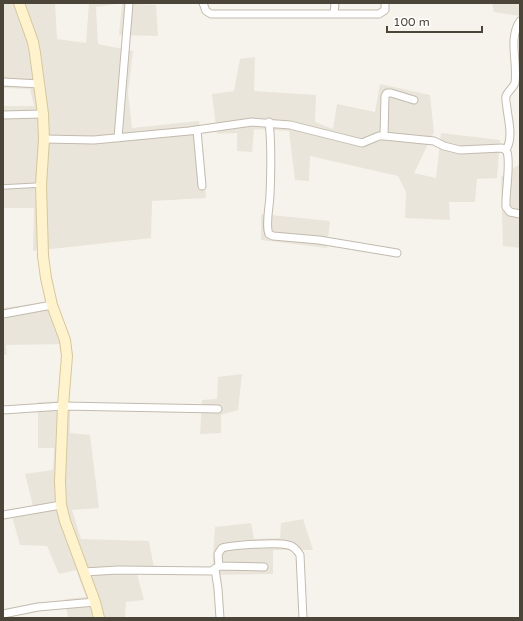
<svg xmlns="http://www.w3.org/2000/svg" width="523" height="621" font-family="'Varela Round',sans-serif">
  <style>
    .residential { fill: #eae5da }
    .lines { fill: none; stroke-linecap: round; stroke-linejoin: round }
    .lane-casing { stroke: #c2bbae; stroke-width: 5.5 }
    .street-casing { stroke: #c2bbae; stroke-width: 9 }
    .secondary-casing { stroke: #d6c79b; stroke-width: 12 }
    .lane { stroke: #fff; stroke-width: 3.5 }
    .street { stroke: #fff; stroke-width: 7 }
    .secondary { stroke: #fff3cd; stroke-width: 10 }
  </style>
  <rect width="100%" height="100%" fill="#f6f3ec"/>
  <path class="residential" d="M3 3H55L57 39 86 43 89 3H135V4L156 5 158 36 119 35 122 3 96 7 98 44 133 51 128 93 132 128 199 121 206 198 152 201 151 238 33 251 34 208H3V106H34L30 89 3 88Z
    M492 3H520V16L494 12Z
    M255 57 254 91 316 95 315 122 333 129 337 104 375 112 380 84 430 95 434 132 414 173 436 178 441 133 500 140 497 178 477 179 475 202H449L450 220 405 218 406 192 398 176 310 156 309 181 295 180 289 131 254 129 252 152 237 151V133L217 134 212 94 234 91 240 59Z
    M520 164V248L503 246 501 177Z
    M261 214 330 221 327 248 261 240Z
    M53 301 70 344 6 345 7 355H3V308Z
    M242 374 238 410 221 415V433L200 434 202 400 217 399 218 377Z
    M70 401V433L90 435 99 508 72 510 81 539 149 541 155 573 137 574 144 600 126 602 125 617 68 618 65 599 86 597 76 570 59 574 47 546 20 545 10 509 33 506 25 474 53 470 54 448H38V402Z
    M303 519 313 550H273V574L212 575 215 527 251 523 254 539 280 538 281 523Z"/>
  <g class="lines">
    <defs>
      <path id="lane" d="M3 187 40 185"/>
      <path id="street" d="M203 3 206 11 211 14H379L385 10V3
        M334 13 335 3
        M3 82 40 84
        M3 115 43 114
        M269 122C272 146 271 170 270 194 270 205 265 225 269 234L273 236 319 240 397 253
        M197 130 202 186
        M384 136 385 96 387 93H391L414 100
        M118 138 129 3
        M44 139 94 140 189 131 252 122 290 125 362 143 379 136H384L434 141 444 146 460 150 502 148C505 150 506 150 507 152 511 163 505 194 506 207L510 212 520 214
        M506 150C513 138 509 123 507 109 507 105 505 100 506 96 508 91 513 88 515 83 518 63 508 38 520 21
        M3 314 52 305
        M3 410 63 406 218 409
        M3 515 61 505
        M219 566 264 567
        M215 569 218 589 220 618
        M84 572 118 570 211 571 219 566 218 554 222 548C232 545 278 542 288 545 294 546 297 550 300 555L303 618
        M3 614 38 607 95 602"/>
      <path id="secondary" d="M19 3 33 42 35 53 43 114 44 139 41 185 43 256 46 278 52 305 65 340 67 356 63 406 60 481 61 505 65 521 95 602 99 618"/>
    </defs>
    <use href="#lane" class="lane-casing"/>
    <use href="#street" class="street-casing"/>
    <use href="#secondary" class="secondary-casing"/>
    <use href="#lane" class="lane"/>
    <use href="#street" class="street"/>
    <use href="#secondary" class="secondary"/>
  </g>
  <rect width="523" height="621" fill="none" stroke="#4b4439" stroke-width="8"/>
  <path d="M387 26v6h95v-6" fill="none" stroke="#4b4439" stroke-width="2"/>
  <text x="393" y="26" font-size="12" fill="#4b4439" stroke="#ffffff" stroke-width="3" paint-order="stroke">100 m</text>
</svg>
